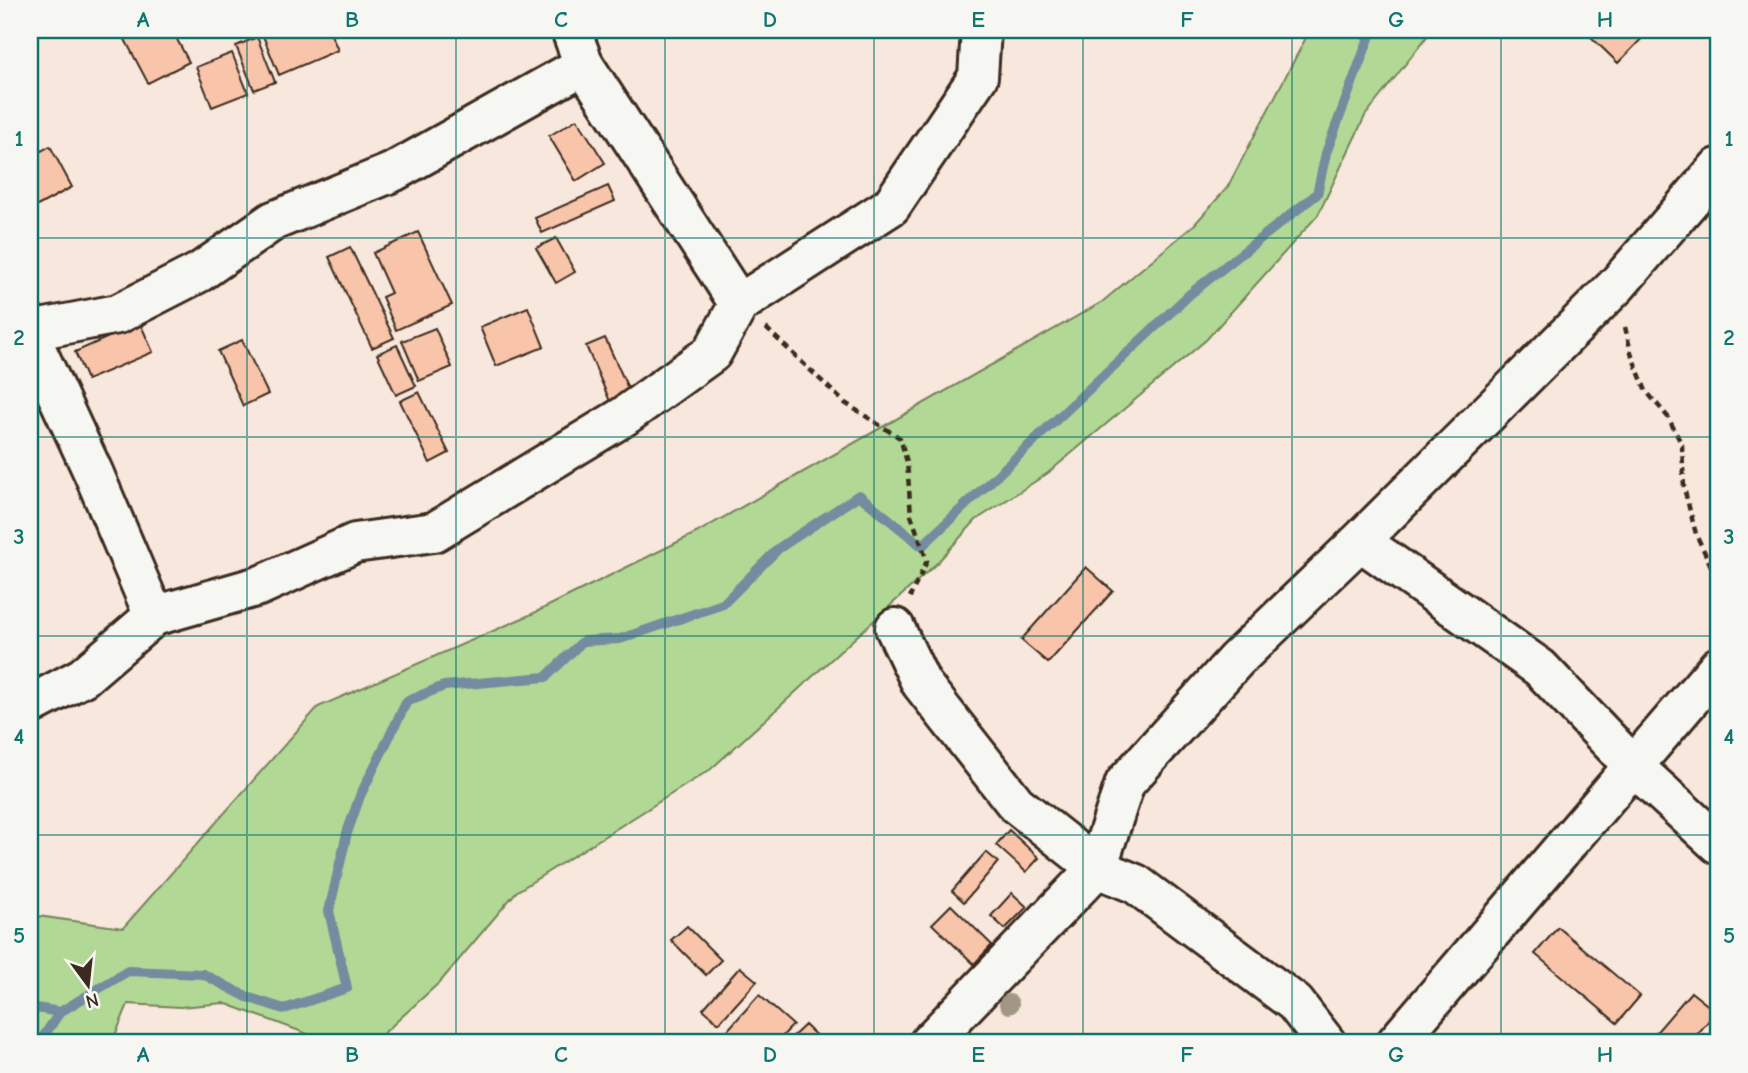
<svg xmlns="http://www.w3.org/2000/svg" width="1748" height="1073" font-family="'Comic Neue',sans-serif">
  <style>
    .green { fill: #b1d995; stroke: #76825a; stroke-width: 2 }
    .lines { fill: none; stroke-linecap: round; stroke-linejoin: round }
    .stream { stroke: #758ba0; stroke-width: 10 }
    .building { fill: #f9c5aa; stroke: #3b2a1e; stroke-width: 2 }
    .minor-casing { stroke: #3b2a1e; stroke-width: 44 }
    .path { stroke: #3b2a1e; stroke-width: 4.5; stroke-dasharray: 7 5; stroke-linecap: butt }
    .minor { stroke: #f6f6f2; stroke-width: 38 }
    .tree { fill: #a09784 }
    .grid { fill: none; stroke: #0f766e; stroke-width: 2; stroke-opacity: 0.55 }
    .neatline { fill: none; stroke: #0f766e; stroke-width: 2.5 }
    .grid-label { font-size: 23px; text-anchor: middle; font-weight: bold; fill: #0f766e }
  </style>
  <rect width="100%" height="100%" fill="#f7e7dc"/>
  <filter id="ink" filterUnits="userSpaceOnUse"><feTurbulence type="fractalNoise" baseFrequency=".0143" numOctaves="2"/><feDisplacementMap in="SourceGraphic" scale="14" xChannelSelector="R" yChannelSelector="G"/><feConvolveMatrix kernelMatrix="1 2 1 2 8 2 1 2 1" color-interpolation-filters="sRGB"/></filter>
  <g filter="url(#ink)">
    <path class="green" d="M1310 30H1432L1365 116 1318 215 1206 340 1048 473 976 520 937 563 711 769 516 892 441 981 373 1043H332L224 1003 180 1007 128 1004 112 1043H30V915L123 928 318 707 532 614 696 533 1102 302 1194 225 1227 188Z"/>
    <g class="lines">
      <path class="stream" d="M30 1007 60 1012 128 971 203 974 247 997 284 1009 347 988 329 911 347 833 360 796 407 701 444 686 546 677 583 641 620 639 723 604 779 548 859 495 922 546 1190 294 1317 194 1326 153 1372 30
        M39 1043 60 1012"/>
    </g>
    <path class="building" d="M120 30H172L189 62 148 83Z
      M264 30H329L338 50 279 75 261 31Z
      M1590 30H1650L1618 63 1587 33Z
      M257 37 275 82 254 90 236 46Z
      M232 53 248 93 212 107 196 67Z
      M577 119 605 163 576 181 549 136Z
      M50 146 72 187 30 210V157Z
      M608 186 615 201 542 233 535 218Z
      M418 232 452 305 396 330 382 297 391 293 373 253Z
      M556 238 575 272 556 283 536 248Z
      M350 247 394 338 372 348 329 257Z
      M528 307 544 347 496 366 480 327Z
      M140 323 153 352 87 380 75 352Z
      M435 328 452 367 419 381 402 341Z
      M605 338 632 397 612 406 586 346Z
      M242 340 268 394 243 406 218 351Z
      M397 345 416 386 396 395 377 354Z
      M419 392 449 453 430 463 400 401Z
      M1086 567 1113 591 1048 663 1021 640Z
      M1009 830 1039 858 1026 872 996 845Z
      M986 852 998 862 964 902 952 891Z
      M1012 893 1027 907 1005 929 991 916Z
      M951 905 992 945 974 964 932 924Z
      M687 926 721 960 706 975 671 940Z
      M1558 927 1640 996 1617 1023 1535 954Z
      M740 967 757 981 719 1023 703 1009Z
      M1691 992 1716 1012 1690 1043H1647Z
      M759 995 793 1025 776 1043H716Z
      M805 1025 824 1043H786Z"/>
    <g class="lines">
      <defs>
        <path id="minor" d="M571 30 584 65 739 304
          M30 331 118 314 200 272 273 221 393 172 584 65
          M30 336 93 472 154 616
          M1360 541 1540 668 1633 766 1718 844
          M895 628 921 683 1016 804 1097 868 1136 884 1295 1003 1326 1043
          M30 705 83 677 154 616 259 586 355 543 434 532 623 417 712 353 739 304 891 206 978 77 981 30
          M929 1043 1097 868 1125 783 1236 660 1360 541 1617 285 1718 168
          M1396 1043 1718 667"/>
      </defs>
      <use href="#minor" class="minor-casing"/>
      <path class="path" d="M1625 327 1632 356 1646 391 1668 417 1682 445 1684 488 1696 534 1718 581
        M766 328 845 403 900 438 907 462 911 515 927 561 910 597"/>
      <use href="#minor" class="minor"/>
    </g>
    <circle class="tree" cx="1009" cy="1004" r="10"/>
  </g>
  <path class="grid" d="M247 30V1043M456 30V1043M665 30V1043M874 30V1043M1083 30V1043M1292 30V1043M1501 30V1043M30 238H1718M30 437H1718M30 636H1718M30 835H1718"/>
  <rect width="1748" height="1073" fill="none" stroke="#f6f6f2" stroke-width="77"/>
  <g transform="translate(88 985) rotate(165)" stroke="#f6f6f2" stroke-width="5" paint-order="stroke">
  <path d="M0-5L12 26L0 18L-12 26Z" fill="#3b2a1e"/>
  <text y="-10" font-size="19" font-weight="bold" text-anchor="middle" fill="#3b2a1e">N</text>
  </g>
  <rect x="38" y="38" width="1672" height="996" class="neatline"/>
  <g class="grid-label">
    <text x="143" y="27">A</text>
    <text x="352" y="27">B</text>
    <text x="561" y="27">C</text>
    <text x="770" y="27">D</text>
    <text x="978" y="27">E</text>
    <text x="1187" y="27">F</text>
    <text x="1396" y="27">G</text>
    <text x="1605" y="27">H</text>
    <text x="19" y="146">1</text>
    <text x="1729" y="146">1</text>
    <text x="19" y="345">2</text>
    <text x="1729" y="345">2</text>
    <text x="19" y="544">3</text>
    <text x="1729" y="544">3</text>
    <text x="19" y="744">4</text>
    <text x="1729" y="744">4</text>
    <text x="19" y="943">5</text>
    <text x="1729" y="943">5</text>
    <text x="143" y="1062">A</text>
    <text x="352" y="1062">B</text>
    <text x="561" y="1062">C</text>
    <text x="770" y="1062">D</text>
    <text x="978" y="1062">E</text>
    <text x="1187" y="1062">F</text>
    <text x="1396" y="1062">G</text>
    <text x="1605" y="1062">H</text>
  </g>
</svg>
